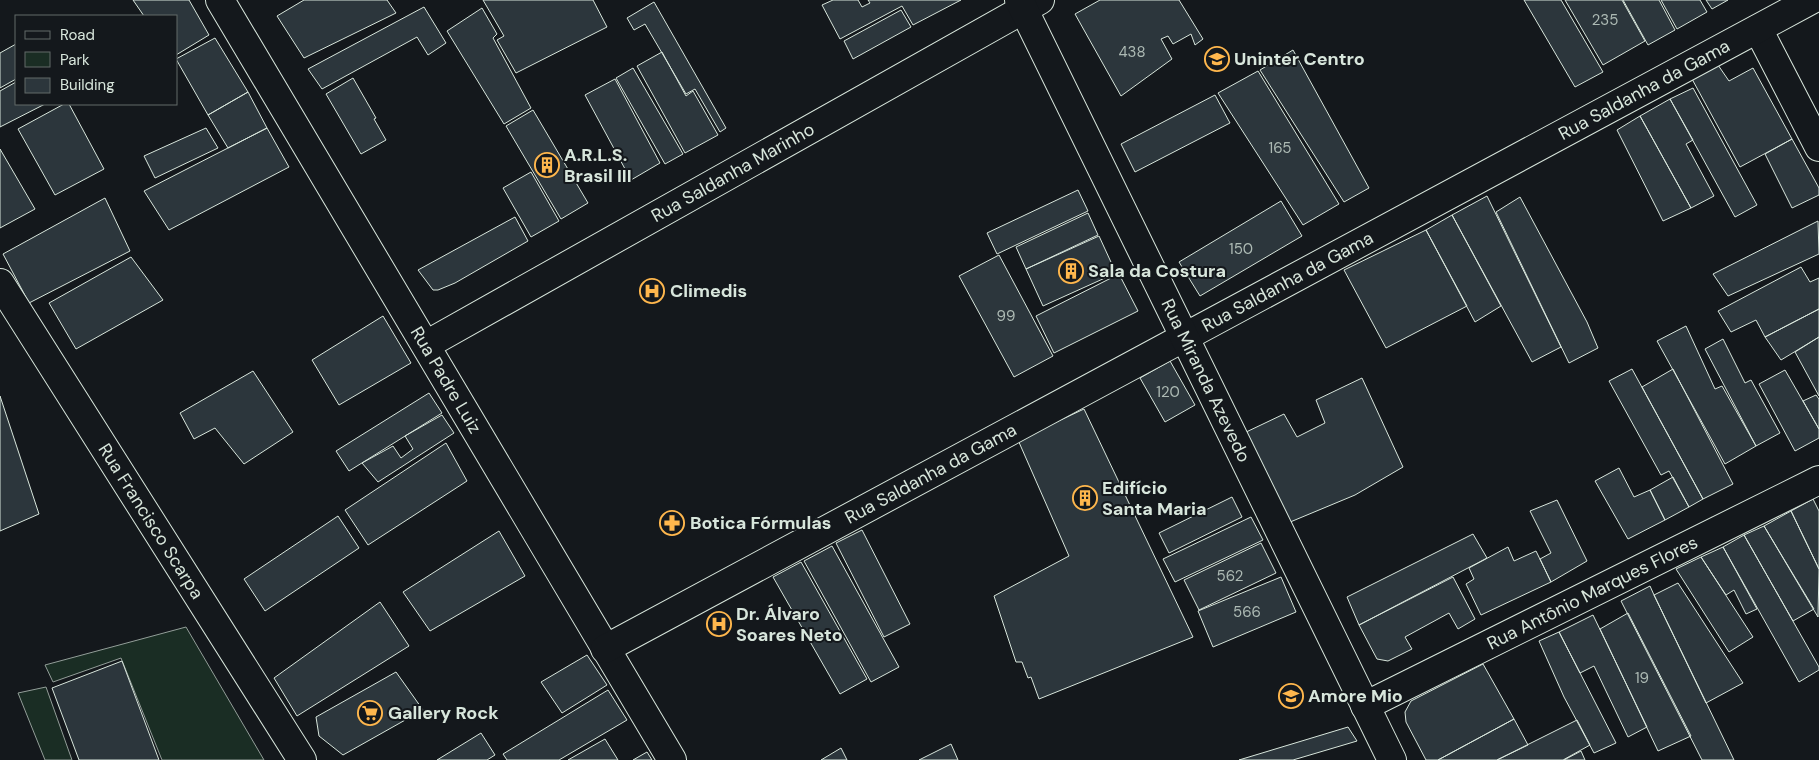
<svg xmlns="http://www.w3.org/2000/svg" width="1819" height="760" font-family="'DM Sans',sans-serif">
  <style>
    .green { fill: #1a2d24; stroke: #939e99 }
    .building { fill: #2c363c; stroke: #d8e6dc }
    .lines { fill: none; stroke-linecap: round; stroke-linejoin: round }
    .street-casing { stroke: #d8e6dc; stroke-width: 30 }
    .secondary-casing { stroke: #d8e6dc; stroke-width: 30 }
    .street { stroke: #14181c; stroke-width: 28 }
    .secondary { stroke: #14181c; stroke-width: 28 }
    .labels { text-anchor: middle; stroke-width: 4; stroke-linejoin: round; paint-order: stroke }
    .number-label { font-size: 15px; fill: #adbab4 }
    .poi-label { font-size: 18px; font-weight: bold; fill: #d8e6dc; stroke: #14181c; text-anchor: start }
    .street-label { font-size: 18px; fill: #d8e6dc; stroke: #14181c }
  </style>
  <rect width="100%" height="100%" fill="#14181c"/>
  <path class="green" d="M186 627 264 760H162L121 658 53 682 45 665Z
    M46 687 72 760H45L18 693Z"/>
  <path class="building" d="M133 0H189L209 35 176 55V16H144Z
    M304 0H387L396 13 304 58 277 16Z
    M483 0H593L607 27 516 73 497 40 504 36Z
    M833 0H858L862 7 870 3 868 0H961L913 25 902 6 840 39 822 5Z
    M1100 0H1179L1203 39 1195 45 1191 34 1173 44 1168 36 1161 39 1172 59 1121 96 1075 14Z
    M1524 0H1561L1603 72 1575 87Z
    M1565 0H1622L1645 41 1603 65Z
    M1623 0H1659L1675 30 1648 45Z
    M1661 0H1700L1707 12 1677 29Z
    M1706 0H1728L1712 9Z
    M654 2 726 128 720 132 695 89 686 94 645 24 634 30 627 18Z
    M424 7 446 43 428 55 417 37 322 89 308 69Z
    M482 8 497 34 493 38 531 108 504 124 447 31Z
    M901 10 911 27 853 59 844 41Z
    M215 38 248 92 208 115 176 59Z
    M16 44V79L0 88V53Z
    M1293 50 1369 188 1344 202 1260 70Z
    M662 52 686 96 693 91 718 135 685 153 637 66Z
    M1718 65 1729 81 1753 68 1792 139 1740 167 1692 79Z
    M633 68 683 154 665 164 616 78Z
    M1258 71 1339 204 1303 225 1218 93Z
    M353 78 376 118 374 119 386 140 361 154 326 94Z
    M615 79 660 163 631 180 585 95Z
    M16 82V104H45L0 127V91Z
    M1693 88 1757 205 1735 217 1670 99Z
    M248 92 267 128 228 148 208 115Z
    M1215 95 1230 123 1135 172 1121 144Z
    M1670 99 1693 140 1686 144 1714 196 1691 208 1640 116Z
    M64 104H69L104 169 55 195 18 129Z
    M533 110 588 203 561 219 506 126Z
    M1640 116 1691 208 1663 221 1617 130Z
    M206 128 218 148 155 178 144 156Z
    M267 128 289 167 169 230 144 191Z
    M1792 139 1819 188V195L1792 208 1765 154Z
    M0 149 35 209 0 228Z
    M531 172 559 221 531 237 503 188Z
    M1078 190 1088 211 997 254 987 233Z
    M1487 196 1561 347 1532 362 1452 215Z
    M1520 197 1587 322 1598 348 1569 363 1496 212Z
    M105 198 130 251 29 303 3 254Z
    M1281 201 1302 236 1200 296 1179 262Z
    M1088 213 1098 235 1026 269 1016 247Z
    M1452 215 1501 306 1475 322 1426 230Z
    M515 217 528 241 455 283 438 290H433L418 270Z
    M1818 221 1819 254 1728 296 1713 274Z
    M1426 230 1467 306 1386 348 1344 270Z
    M1099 236 1116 273 1043 306 1026 269Z
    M999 255 1053 356 1014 377 959 276Z
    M131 257 163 300 76 349 49 303Z
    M1801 267 1810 282 1819 278V309L1765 337 1756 320 1731 332 1718 311Z
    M1119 274 1138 311 1054 353 1036 316Z
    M1819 309V337L1781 360 1765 337Z
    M383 316 411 363 339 405 312 360Z
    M1686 326 1715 389 1722 386 1756 446 1725 464 1657 341Z
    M1819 337V396L1795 352Z
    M1723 339 1745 383 1751 380 1780 433 1756 446 1705 349Z
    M1170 361 1195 405 1165 422 1140 378Z
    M1632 369 1703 499 1689 507 1669 471 1661 475 1609 381Z
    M1673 369 1733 484 1703 499 1642 387Z
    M1785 370 1819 429V438L1795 451 1759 384Z
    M253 371 293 432 244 464 215 428 194 439 180 413Z
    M1362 378 1403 467 1355 495 1283 525 1242 434 1284 414 1297 437 1325 423 1316 400Z
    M429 393 442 413 349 471 336 451Z
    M1816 395 1819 399V429L1803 401Z
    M0 396 39 514 0 531Z
    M1084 409 1193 637 1039 699 1031 677 1028 678 1022 662H1016L994 596 1069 556 1018 440Z
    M442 415 454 433 378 482 362 463 393 446 401 458 413 449 405 436Z
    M446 443 467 481 368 545 345 510Z
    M1619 468 1634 497 1650 490 1665 520 1628 539 1595 481Z
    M1673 477 1689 507 1665 520 1650 490Z
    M1232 497 1242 517 1169 553 1159 533Z
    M1813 499 1819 511V569L1791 511Z
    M1557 500 1587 561 1551 582 1540 559 1551 553 1530 511Z
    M1791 511 1819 569 1818 617 1764 526Z
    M338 516 359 548 265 611 244 579Z
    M1251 517 1263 540 1175 582 1163 559Z
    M1764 526 1814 609 1793 621 1744 535Z
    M862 530 910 624 884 637 836 543Z
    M499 531 525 576 430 631 403 592Z
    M1473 534 1487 558 1359 625 1347 597Z
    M1744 535 1819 667V670L1799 682 1723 547Z
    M1261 543 1276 573 1199 610 1184 580Z
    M832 546 899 667 871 682 804 561Z
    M1508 547 1514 561 1536 551 1551 582 1481 615 1466 584 1474 579 1469 568Z
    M1723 547 1757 609 1746 614 1734 590 1726 595 1701 557Z
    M1701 557 1753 637 1729 652 1676 569Z
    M801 562 867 679 840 694 773 577Z
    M1281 577 1296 612 1213 647 1198 611Z
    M1453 577 1475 619 1458 629 1449 613 1405 637 1412 649 1388 661 1377 659 1359 625Z
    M1678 583 1743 683 1706 703 1654 595Z
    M1650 586 1654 595 1734 760H1702L1621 601Z
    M380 602 409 646 297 716 274 678Z
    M1628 613 1691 736 1658 751 1600 629Z
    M1593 615 1647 727 1628 737 1594 666 1580 673 1559 632Z
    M1559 632 1616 743 1594 753 1564 697 1539 641Z
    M587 655 607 685 562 713 541 682Z
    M122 661 159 760H79L52 688Z
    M1483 664 1514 719 1438 760H1426L1406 722 1405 712 1411 701Z
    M396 672 423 710 343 755 319 736 316 717Z
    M608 690 627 720 559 760H507L503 754Z
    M1514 719 1528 745 1497 760H1438Z
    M1577 720 1590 745 1563 760H1497Z
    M1348 727 1357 741 1293 760H1239Z
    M481 733 495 755 487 760H437Z
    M605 739 618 760H568Z
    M951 744 958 760H919Z
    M841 748 847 760H821Z
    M1581 751 1585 760H1564Z
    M647 752 652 760H633Z"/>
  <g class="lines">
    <defs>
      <g id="street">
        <path id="s1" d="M220 0 672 760"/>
        <path d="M1758 29 1819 147"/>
        <path id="s2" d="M426 345 1040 0"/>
        <path id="s3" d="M605 649 1811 0"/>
        <path id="s4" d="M1365 706 1819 480"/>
      </g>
      <g id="secondary">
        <path id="s5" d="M1019 0 1392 760"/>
        <path id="s6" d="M0 283 302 760"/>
      </g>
    </defs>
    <use href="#street" class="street-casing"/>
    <use href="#secondary" class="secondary-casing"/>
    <use href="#street" class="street"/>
    <use href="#secondary" class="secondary"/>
  </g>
  <defs>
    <symbol id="university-ring" viewBox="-11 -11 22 22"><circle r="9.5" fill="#14181c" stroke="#ffb74d" stroke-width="1.5"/><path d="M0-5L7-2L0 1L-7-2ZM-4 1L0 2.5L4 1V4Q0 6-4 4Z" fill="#ffb74d"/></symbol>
    <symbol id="building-ring" viewBox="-11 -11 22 22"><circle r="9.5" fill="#14181c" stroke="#ffb74d" stroke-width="1.5"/><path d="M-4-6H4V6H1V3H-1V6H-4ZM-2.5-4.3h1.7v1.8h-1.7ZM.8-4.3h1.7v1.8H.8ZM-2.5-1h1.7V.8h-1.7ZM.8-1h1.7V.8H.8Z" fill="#ffb74d"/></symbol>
    <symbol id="hospital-ring" viewBox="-11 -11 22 22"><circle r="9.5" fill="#14181c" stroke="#ffb74d" stroke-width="1.5"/><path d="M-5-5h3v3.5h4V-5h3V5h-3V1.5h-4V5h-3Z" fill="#ffb74d"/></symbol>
    <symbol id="pharmacy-ring" viewBox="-11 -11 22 22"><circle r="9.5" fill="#14181c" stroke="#ffb74d" stroke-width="1.5"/><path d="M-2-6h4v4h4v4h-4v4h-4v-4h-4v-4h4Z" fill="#ffb74d"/></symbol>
    <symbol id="school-ring" viewBox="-11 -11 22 22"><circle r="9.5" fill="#14181c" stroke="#ffb74d" stroke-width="1.5"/><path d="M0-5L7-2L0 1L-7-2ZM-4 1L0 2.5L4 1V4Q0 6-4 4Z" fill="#ffb74d"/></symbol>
    <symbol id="supermarket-ring" viewBox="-11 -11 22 22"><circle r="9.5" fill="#14181c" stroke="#ffb74d" stroke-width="1.5"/><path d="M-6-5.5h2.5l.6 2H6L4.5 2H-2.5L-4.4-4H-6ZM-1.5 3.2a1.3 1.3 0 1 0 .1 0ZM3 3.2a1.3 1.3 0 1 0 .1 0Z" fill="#ffb74d"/></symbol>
  </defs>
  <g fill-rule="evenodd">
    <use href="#university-ring" x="1203" y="45" width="28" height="28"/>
    <use href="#building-ring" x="533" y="151" width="28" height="28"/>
    <use href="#building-ring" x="1057" y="257" width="28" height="28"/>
    <use href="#hospital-ring" x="638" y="277" width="28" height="28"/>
    <use href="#building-ring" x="1071" y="484" width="28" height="28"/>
    <use href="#pharmacy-ring" x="658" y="509" width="28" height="28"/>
    <use href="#hospital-ring" x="705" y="610" width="28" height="28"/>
    <use href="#school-ring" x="1277" y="682" width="28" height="28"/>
    <use href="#supermarket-ring" x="356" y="699" width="28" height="28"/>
  </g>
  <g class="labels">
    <g class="number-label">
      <text x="1605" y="25">235</text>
      <text x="1132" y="57">438</text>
      <text x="1280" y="153">165</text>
      <text x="1241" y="254">150</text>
      <text x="1006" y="321">99</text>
      <text x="1168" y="397">120</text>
      <text x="1230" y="581">562</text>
      <text x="1247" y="617">566</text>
      <text x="1642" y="683">19</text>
    </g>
    <g class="poi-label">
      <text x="1234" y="65">Uninter Centro</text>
      <text x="564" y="161">A.R.L.S.<tspan x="564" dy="21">Brasil III</tspan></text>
      <text x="1088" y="277">Sala da Costura</text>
      <text x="670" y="297">Climedis</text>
      <text x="1102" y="494">Edifício<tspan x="1102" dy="21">Santa Maria</tspan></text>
      <text x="690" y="529">Botica Fórmulas</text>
      <text x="736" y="620">Dr. Álvaro<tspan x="736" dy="21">Soares Neto</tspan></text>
      <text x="1308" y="702">Amore Mio</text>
      <text x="388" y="719">Gallery Rock</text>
    </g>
    <g class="street-label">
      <text dy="6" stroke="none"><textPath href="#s3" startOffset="1180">Rua Saldanha da Gama</textPath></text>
      <text dy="6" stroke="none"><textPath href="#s2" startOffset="352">Rua Saldanha Marinho</textPath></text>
      <text dy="6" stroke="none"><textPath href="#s3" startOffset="775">Rua Saldanha da Gama</textPath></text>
      <text dy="6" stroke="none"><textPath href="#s1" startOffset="442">Rua Padre Luiz</textPath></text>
      <text dy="6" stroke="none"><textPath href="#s5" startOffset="424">Rua Miranda Azevedo</textPath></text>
      <text dy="6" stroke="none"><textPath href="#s3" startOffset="370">Rua Saldanha da Gama</textPath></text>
      <text dy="6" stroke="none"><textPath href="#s6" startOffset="282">Rua Francisco Scarpa</textPath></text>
      <text dy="6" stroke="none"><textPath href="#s4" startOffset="254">Rua Antônio Marques Flores</textPath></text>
    </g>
  </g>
  <rect x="15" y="15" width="162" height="90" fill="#14181c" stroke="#626a69"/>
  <rect x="25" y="31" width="25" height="8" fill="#14181c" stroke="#626a69"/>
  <text x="60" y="40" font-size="15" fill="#d8e6dc">Road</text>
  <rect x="25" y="52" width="25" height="15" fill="#1a2d24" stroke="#626a69"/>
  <text x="60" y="65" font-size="15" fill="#d8e6dc">Park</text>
  <rect x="25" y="78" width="25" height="15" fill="#2c363c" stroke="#626a69"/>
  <text x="60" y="90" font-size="15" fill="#d8e6dc">Building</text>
</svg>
